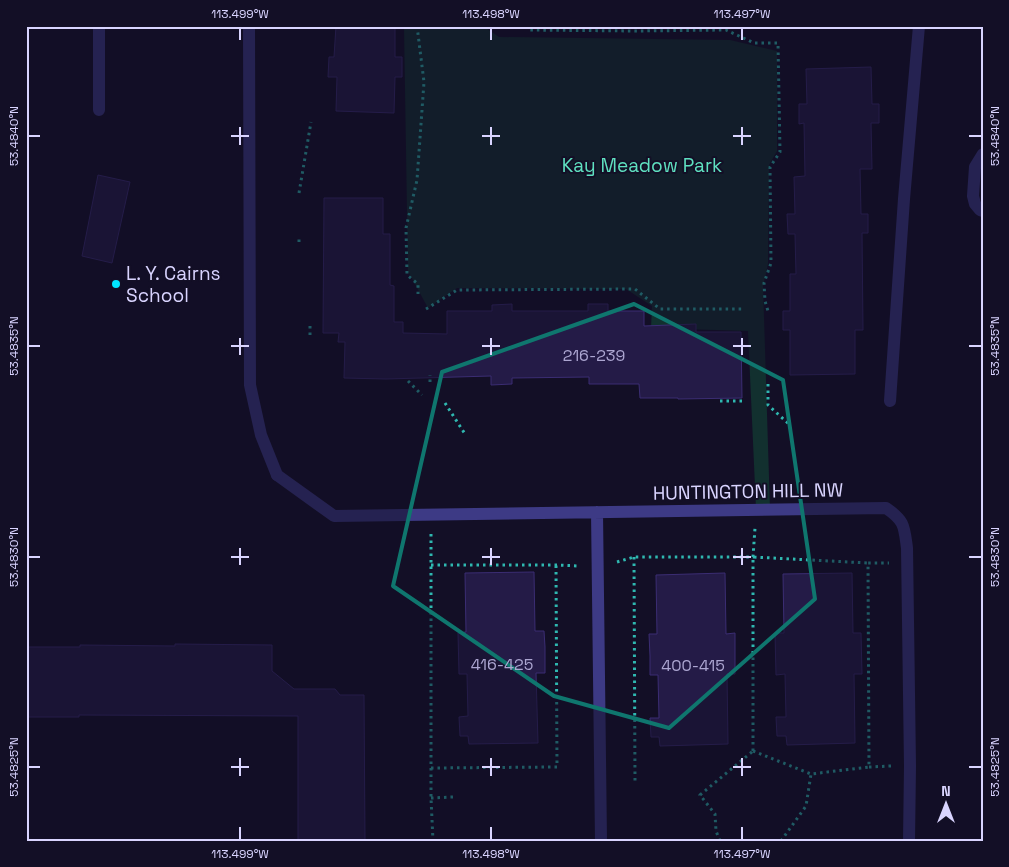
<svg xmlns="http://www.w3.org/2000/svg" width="1009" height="867" font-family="'Space Grotesk',sans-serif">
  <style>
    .green { fill: #12302f }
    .building { fill: #241b47; stroke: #3b2d73 }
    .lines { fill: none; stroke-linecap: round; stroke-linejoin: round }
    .path { stroke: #2fb8b0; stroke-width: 3; stroke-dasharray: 2.5 4; stroke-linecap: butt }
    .lane { stroke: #3d3a85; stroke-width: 12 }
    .street { stroke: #3d3a85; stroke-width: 12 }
    .marked { fill: none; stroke: #0f766e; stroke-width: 4; stroke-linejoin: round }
    .ticks { fill: none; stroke: #d9d4ff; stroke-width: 2 }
    .poi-dot { fill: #00e5ff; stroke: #130f26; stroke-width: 2 }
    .labels { text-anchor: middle; stroke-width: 4; stroke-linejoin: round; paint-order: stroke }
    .number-label { font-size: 16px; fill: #aca6d1 }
    .park-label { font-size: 19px; fill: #5fe0c0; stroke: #130f26 }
    .poi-label { font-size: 19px; fill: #d9d4ff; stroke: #130f26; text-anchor: start }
    .street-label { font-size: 19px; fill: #d9d4ff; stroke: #130f26 }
    .neatline { fill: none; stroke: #d9d4ff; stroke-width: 2 }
    .ticks-label { font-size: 12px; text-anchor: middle; fill: #d9d4ff }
  </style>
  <rect width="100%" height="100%" fill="#130f26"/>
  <path class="green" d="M404 26H483L499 37 730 40 777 51V151L769 165 768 264 763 286 770 509H756L748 331 651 328 652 306 626 289 457 288 428 308 408 271Z"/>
  <path class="building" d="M336 26H395V57H402V77H395L394 113 336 111 337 77H328L329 57H334Z
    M871 67 872 104H879V123H871L872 169H860L861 214H868V233H862L863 330H855V374L790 375V330H783V311H790V274H796L795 234H788L787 214H795L794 177 805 176 804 123 799 124V104H807L806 69Z
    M98 175 130 182 112 263 82 256Z
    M324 198H383V234H390V285L394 286V322H403V333L447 334V311H492V305L512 304V311H588V304H608V311H644V326L696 324V332H741L742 398 678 399V398H640L639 384H589V377L512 378V384L491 385V376L386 379 344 378 345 342H338L339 333H323Z
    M534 572 535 631H544L545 647V673H536L538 743 469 744 468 736H460L459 717 468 716 467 674H459L458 633 466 632 465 573Z
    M725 573 726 634 735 633V674H727L728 744 660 746 659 737H651L650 718H659L658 675H650V656L649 634H657L656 575Z
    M852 573 853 633H861L862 674H854L855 743 787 745 786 736H777L776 717H786L785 674 776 675 775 633H784L783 574Z
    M175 644 272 645V671L294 689H335L340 695H364L365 841H298V716L79 715V717H26V647H80V645L175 646Z"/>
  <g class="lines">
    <path class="path" d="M417 26 424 82 417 180 406 228 407 275 418 284V294
      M527 26 528 30 636 31 726 30 754 43H778L780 152 770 167 771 263 764 283 765 301 768 311
      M299 193 311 122
      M299 242V236
      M426 309 457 290 635 289 660 309H742
      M310 326V335
      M408 381 422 395
      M430 382V375
      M768 384V405L790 425
      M720 401H746
      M445 403 465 434
      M431 534V798L433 841
      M634 557 635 781
      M617 562 634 557H753L755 528
      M431 565H556L579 566
      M753 751 811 774 869 767 868 563H889
      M753 751V557L868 563
      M869 767 891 766
      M431 768 557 767 556 565
      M431 798 453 797
      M720 841 716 831 715 814 700 795 753 751
      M781 841 806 806 811 774"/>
    <path class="lane" d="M99 26V110
      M983 154 975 167 973 196 975 204 980 210 983 211
      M890 401 904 199 919 26
      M277 475 334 516 886 508C905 521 904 526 907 548L910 766 909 841
      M597 512 601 841"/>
    <path class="street" d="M249 26 250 385 261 435 277 475"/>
  </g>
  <path d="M0 0H1009V867H0ZM634 304 783 380 815 599 669 728 554 696 393 586 442 372Z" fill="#130f26" fill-opacity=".55" fill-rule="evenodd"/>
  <path class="marked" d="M634 304 783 380 815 599 669 728 554 696 393 586 442 372Z"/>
  <path class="ticks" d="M240 28V40M491 28V40M742 28V40M240 127V145M491 127V145M742 127V145M28 136H40M231 136H249M482 136H500M733 136H751M969 136H982M240 338V355M491 338V355M742 338V355M28 346H40M231 346H249M482 346H500M733 346H751M969 346H982M240 548V565M491 548V565M742 548V565M28 557H40M231 557H249M482 557H500M733 557H751M969 557H982M240 758V776M491 758V776M742 758V776M28 767H40M231 767H249M482 767H500M733 767H751M969 767H982M240 827V840M491 827V840M742 827V840"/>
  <circle class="poi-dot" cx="116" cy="284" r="5"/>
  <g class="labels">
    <g class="number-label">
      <text x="594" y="361">216-239</text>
      <text x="502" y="670">416-425</text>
      <text x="693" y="671">400-415</text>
    </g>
    <g class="park-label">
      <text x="642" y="172">Kay Meadow Park</text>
    </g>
    <g class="poi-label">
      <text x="126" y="280">L. Y. Cairns<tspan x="126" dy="22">School</tspan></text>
    </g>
    <g class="street-label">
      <text transform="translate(748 491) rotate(-1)" y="7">HUNTINGTON HILL NW</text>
    </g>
  </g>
  <rect width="1009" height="867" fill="none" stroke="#130f26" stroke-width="55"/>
  <g transform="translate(946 804)" stroke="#130f26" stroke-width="4" paint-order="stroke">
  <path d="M0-4L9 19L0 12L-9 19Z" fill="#d9d4ff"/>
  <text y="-8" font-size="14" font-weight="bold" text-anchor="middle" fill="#d9d4ff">N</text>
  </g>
  <rect x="28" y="28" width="954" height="812" class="neatline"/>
  <g class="ticks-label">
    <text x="240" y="18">113.499°W</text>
    <text x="491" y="18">113.498°W</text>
    <text x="742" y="18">113.497°W</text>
    <text transform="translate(14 136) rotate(-90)" y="4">53.4840°N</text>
    <text transform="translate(995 136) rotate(-90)" y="4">53.4840°N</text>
    <text transform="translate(14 346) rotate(-90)" y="4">53.4835°N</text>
    <text transform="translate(995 346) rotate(-90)" y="4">53.4835°N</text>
    <text transform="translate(14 557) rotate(-90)" y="4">53.4830°N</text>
    <text transform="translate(995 557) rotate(-90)" y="4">53.4830°N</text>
    <text transform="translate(14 767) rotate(-90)" y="4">53.4825°N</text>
    <text transform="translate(995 767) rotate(-90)" y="4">53.4825°N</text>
    <text x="240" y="858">113.499°W</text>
    <text x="491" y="858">113.498°W</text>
    <text x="742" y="858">113.497°W</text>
  </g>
</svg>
